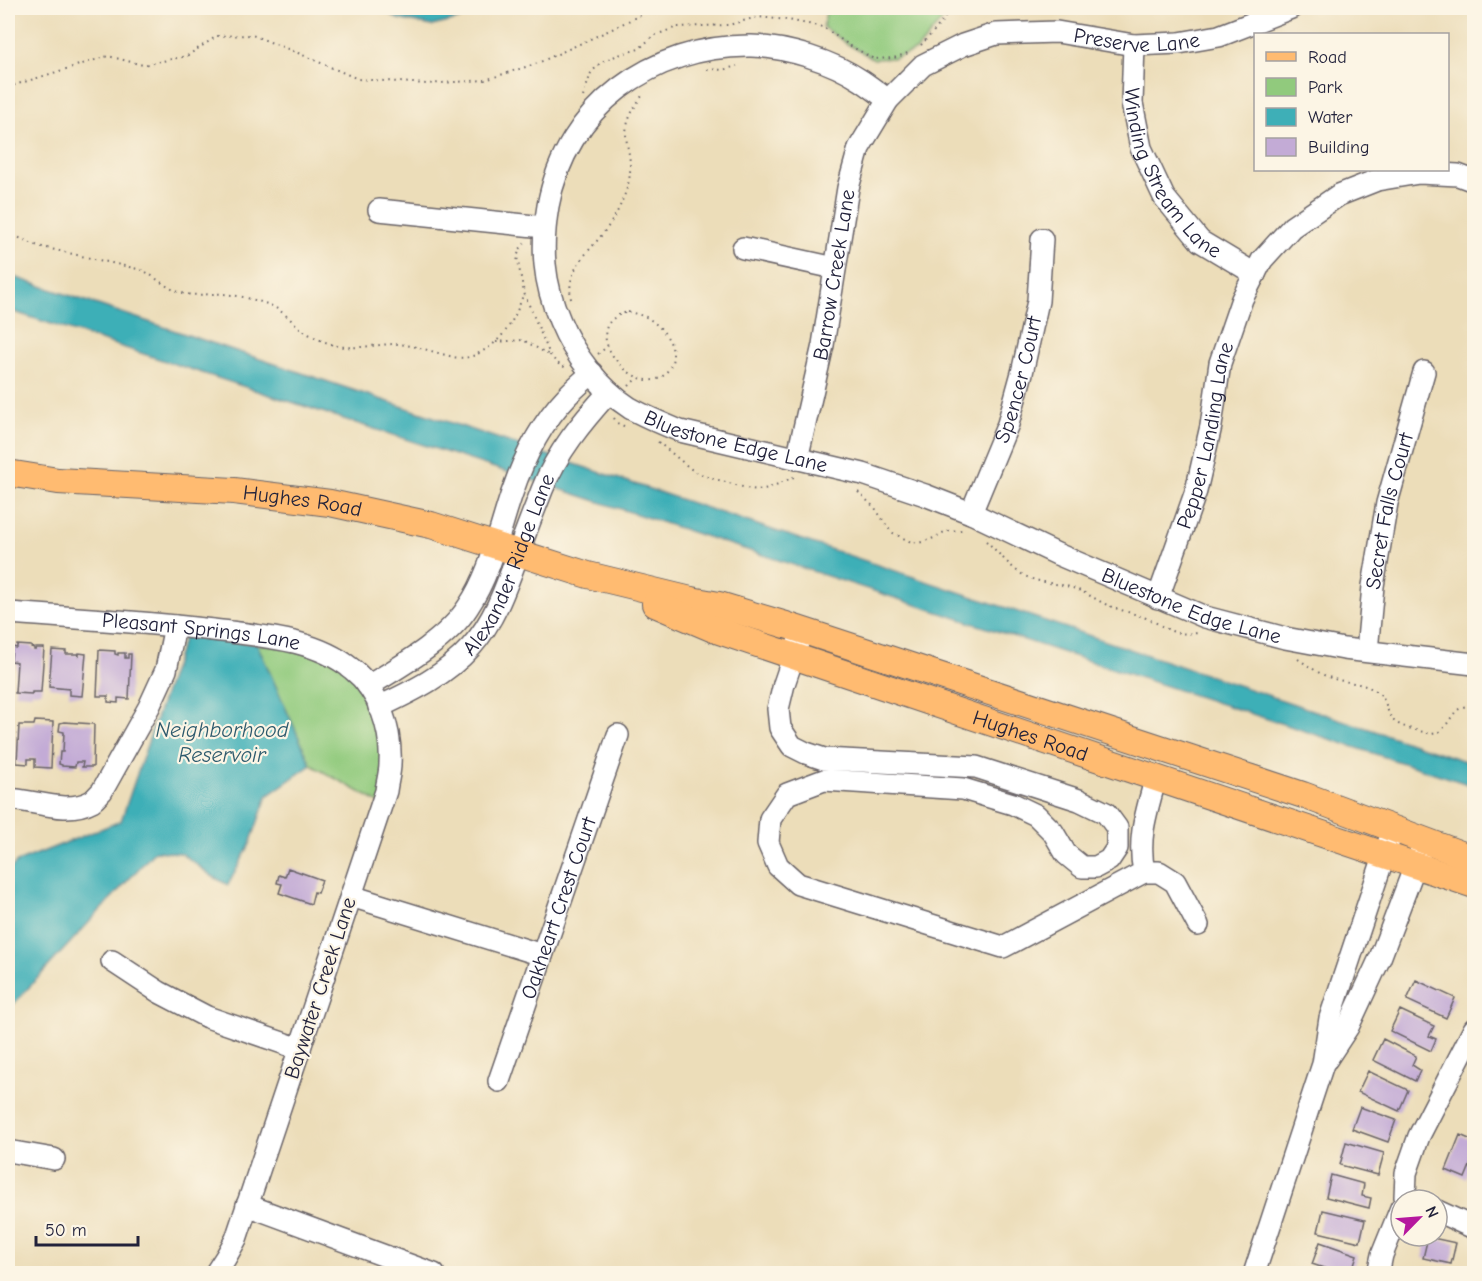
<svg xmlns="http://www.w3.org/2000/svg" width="1482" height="1281" font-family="'Comic Neue',sans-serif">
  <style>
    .green { fill: #91ca7d; stroke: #5a765c; stroke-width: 1.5 }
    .water { fill: #3eafb7; stroke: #306879; stroke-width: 1.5 }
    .building { fill: #c3abd6 }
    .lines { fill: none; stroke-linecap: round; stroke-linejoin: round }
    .minor-casing { stroke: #696367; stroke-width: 24 }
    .major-casing { stroke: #696367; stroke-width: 28 }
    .path { stroke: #696367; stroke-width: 2; stroke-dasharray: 1.5 4.5; stroke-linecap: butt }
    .minor { stroke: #fff; stroke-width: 21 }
    .major { stroke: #ffbb71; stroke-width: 26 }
    .labels { text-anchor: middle; stroke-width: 4.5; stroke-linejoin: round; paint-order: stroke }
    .street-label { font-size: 21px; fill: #22223b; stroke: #fcf5e5 }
    .water-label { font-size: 22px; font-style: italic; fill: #2d5a6d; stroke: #fcf5e5 }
  </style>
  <rect width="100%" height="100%" fill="#fcf5e5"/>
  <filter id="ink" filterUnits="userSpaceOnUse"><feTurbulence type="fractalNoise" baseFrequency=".0167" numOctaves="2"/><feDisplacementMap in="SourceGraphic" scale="12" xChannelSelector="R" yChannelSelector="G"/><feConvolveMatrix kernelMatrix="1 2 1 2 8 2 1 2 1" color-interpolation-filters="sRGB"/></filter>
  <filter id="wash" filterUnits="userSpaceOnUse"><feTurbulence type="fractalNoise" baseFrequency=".008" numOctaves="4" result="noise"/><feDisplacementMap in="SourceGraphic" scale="24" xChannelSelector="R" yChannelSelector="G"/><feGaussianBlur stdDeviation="1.35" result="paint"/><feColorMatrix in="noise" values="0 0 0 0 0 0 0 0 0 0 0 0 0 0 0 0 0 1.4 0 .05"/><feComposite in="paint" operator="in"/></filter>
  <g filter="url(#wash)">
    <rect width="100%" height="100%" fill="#ecddb9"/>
    <path class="green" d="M827 8H949L948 13 917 50 894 58 874 59 849 45 823 27Z
      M257 644 327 652 375 696 390 750 381 804 311 765Z"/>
    <path class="water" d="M379 8H482L457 20 432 26 398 19Z
      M8 275 1474 764V786L8 310Z
      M184 637 257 644 311 765 267 796 250 844 228 885 212 876 181 853 155 851 8 1010V871L17 862 121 821Z"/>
    <g id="blocks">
      <path class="building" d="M17 645 31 646V647L34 648V650H36V648H44L41 692H32V694L15 693 17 662 11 661 12 647 17 648Z
        M52 650 66 651V654H78L79 657V653L86 654 82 696 69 695V689L49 687Z
        M99 650 115 651V654L118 655V653H125V658H128V654H131L129 699 118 698V703L108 702V696H97Z
        M35 721 53 722 51 768 35 767V759H28V764L17 763 19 725H34Z
        M64 722 94 724 93 767H82L83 762H76L75 767 62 766V765L59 764 60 752H63L64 732 59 731 60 723Z
        M288 868 322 880 317 893 314 892 311 904 279 893 282 884 277 883 279 875 285 877Z
        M1416 980 1455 998 1446 1018 1407 1000Z
        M1400 1010 1434 1026 1429 1036 1436 1039 1431 1051 1390 1031Z
        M1383 1039 1416 1056 1412 1065 1420 1070 1415 1081 1373 1060Z
        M1368 1071 1408 1090 1399 1111 1358 1092Z
        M1360 1107 1396 1120 1388 1142 1352 1129Z
        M1460 1135 1474 1141V1156L1465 1178 1446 1170Z
        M1346 1142 1384 1153 1378 1175 1340 1165Z
        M1331 1175 1364 1184 1362 1196 1371 1198 1369 1208 1326 1197Z
        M1323 1210 1365 1220 1360 1242 1318 1232Z
        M1428 1237 1456 1243 1451 1264 1423 1258Z
        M1320 1242 1357 1255 1351 1274H1341L1312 1264Z
        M1420 1269 1432 1273V1274H1418Z"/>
    </g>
  </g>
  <g filter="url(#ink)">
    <use href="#blocks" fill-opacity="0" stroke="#696367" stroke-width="1.5"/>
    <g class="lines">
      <defs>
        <g id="minor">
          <path id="s1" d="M1134 45 1132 103 1141 148 1164 197 1200 241 1255 274"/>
          <path id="s2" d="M888 100C880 94 871 87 862 81 832 61 787 47 751 46 652 45 566 107 548 206 541 247 543 282 560 321 574 355 599 388 630 408 646 417 663 424 680 431L863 474 925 495 971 513 1057 554 1205 617 1285 638 1344 649 1474 664"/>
          <path d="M379 210 544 227"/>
          <path d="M743 248 835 268"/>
          <path id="s3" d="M797 459 823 345 848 188 859 148 888 100 923 65 963 45 996 34 1057 32 1134 45 1179 43 1219 36 1291 8"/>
          <path id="s4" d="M971 513 1008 424 1022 373 1038 301 1042 239"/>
          <path id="s5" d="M1158 598 1196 491 1211 426 1220 363 1242 299 1262 260 1292 227 1339 195 1377 180 1419 173 1458 175 1474 181"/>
          <path id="s6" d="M8 613C76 618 145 622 213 630 260 636 314 638 352 669 379 690 392 730 390 764 390 773 387 782 386 791L236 1239 226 1257 215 1274"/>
          <path d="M802 631 784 684 778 709 780 728 792 746 806 753 824 759 976 767 1079 800 1106 813 1117 828V848L1109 860 1096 867H1082L1066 854 1053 832 1036 815 1013 804 963 789 824 780 787 794 770 819 768 843 778 866 798 884 1003 947 1144 872C1137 837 1147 811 1156 777"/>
          <path id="s7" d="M1367 651 1373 586 1387 503 1424 372"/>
          <path d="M368 686C401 666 447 640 468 607 491 573 499 531 512 493 524 457 542 422 568 395 576 387 584 380 592 373"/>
          <path id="s8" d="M379 707C413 691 446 675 471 647 495 620 506 587 518 554 525 532 534 511 542 490 557 452 582 422 609 392"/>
          <path d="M8 799C35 800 66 815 92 801 96 798 99 794 102 791L149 707 166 670 175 626"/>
          <path d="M1144 872H1159L1175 882 1198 925"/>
          <path d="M351 896 542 955"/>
          <path d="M112 961 159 992 207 1017 300 1049"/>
          <path d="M1327 1059 1348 1027 1380 958 1421 850"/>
          <path id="s9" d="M499 1081 618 735"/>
          <path d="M8 1151 54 1159"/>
          <path d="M1411 1200 1405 1197 1406 1173 1419 1136 1474 1029"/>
          <path d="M247 1205 434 1274"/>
          <path d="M1437 1211 1474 1228"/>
          <path d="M1254 1274 1323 1064 1330 1018 1393 829"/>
          <path d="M1378 1274 1382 1255 1401 1208"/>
        </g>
        <g id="major">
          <path id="s10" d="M8 473 58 481 234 491 330 503 431 525 588 575 691 600 719 605 786 625 1303 795 1474 859"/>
          <path id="s11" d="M655 604 716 630 1474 885"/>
        </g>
      </defs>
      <use href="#minor" class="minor-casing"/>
      <use href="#major" class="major-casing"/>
      <path class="path" d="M921 45C931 34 944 22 950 8
        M707 69 723 70 737 66
        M8 87 108 56 143 65 187 56 217 36 252 35 298 53 358 79 426 84 485 80 538 63 612 29 654 8
        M583 97 591 73 601 62 618 55 639 49 653 36 677 27 729 25 757 17 788 20 823 27 849 45 874 59 894 58 911 52
        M8 233 38 246 142 270C156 277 167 289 182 293 195 297 209 293 223 294 237 295 253 299 267 304 282 309 292 322 304 331 311 336 320 340 328 343 350 352 374 344 396 344 416 345 435 353 454 357 464 359 473 357 481 352 504 340 515 319 523 295
        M525 243 520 249 517 257 524 293 550 355 557 363 566 368
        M571 299C566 268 587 255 604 232 611 223 618 212 622 201 627 190 631 177 630 165 630 154 626 144 626 133 627 119 634 107 642 96
        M628 312C634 313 640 315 646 317 664 327 682 351 668 370 664 376 660 379 653 380 624 384 577 324 628 312Z
        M496 342 523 340 549 355
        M598 354 608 346
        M629 386 637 378
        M614 418 617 423 626 427
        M658 442 691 469 705 476 746 488 758 490 769 488 796 476
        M858 492 875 508 891 532 909 541 919 543 934 538 946 531 963 530
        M986 541C997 551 1007 564 1020 573 1036 584 1056 582 1073 588 1085 592 1095 599 1107 605 1119 610 1133 613 1146 618 1169 628 1170 636 1198 633
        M1298 659C1309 666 1319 674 1331 678 1346 683 1362 682 1376 691 1388 698 1385 713 1395 722 1403 728 1421 731 1431 734 1452 733 1449 701 1474 707"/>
      <use href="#minor" class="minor"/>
      <use href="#major" class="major"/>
    </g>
  </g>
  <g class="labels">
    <g class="street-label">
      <text dy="7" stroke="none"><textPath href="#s3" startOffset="644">Preserve Lane</textPath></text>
      <text dy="7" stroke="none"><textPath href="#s1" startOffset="140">Winding Stream Lane</textPath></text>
      <text dy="7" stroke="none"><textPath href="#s3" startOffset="188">Barrow Creek Lane</textPath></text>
      <text dy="7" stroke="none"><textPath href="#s4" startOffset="142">Spencer Court</textPath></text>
      <text dy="7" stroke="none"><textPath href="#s5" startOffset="170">Pepper Landing Lane</textPath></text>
      <text dy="7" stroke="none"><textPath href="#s2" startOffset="774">Bluestone Edge Lane</textPath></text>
      <text dy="7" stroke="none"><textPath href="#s10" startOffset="296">Hughes Road</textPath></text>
      <text dy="7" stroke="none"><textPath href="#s7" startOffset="142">Secret Falls Court</textPath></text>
      <text dy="7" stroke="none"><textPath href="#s8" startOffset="202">Alexander Ridge Lane</textPath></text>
      <text dy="7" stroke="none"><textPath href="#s2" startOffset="1260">Bluestone Edge Lane</textPath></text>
      <text dy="7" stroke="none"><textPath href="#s6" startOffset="194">Pleasant Springs Lane</textPath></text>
      <text dy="7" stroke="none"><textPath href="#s11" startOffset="398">Hughes Road</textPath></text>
      <text dy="7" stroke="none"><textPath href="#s9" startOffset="183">Oakheart Crest Court</textPath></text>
      <text transform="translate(320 988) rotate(-72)" y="7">Baywater Creek Lane</text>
    </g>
    <g class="water-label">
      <text x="222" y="737">Neighborhood<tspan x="222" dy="25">Reservoir</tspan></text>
    </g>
  </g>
  <rect width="1482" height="1281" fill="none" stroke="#fcf5e5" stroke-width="30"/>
  <rect x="1254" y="33" width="195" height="138" fill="#fcf5e5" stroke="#a5a1a1" stroke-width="1.5"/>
  <rect x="1266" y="52" width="30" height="9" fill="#ffbb71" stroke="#a5a1a1" stroke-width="1.5"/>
  <text x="1308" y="63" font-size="18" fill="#22223b">Road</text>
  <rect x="1266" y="78" width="30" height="18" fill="#91ca7d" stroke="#a5a1a1" stroke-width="1.5"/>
  <text x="1308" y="93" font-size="18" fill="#22223b">Park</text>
  <rect x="1266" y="108" width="30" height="18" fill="#3eafb7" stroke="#a5a1a1" stroke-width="1.5"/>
  <text x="1308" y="123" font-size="18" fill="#22223b">Water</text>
  <rect x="1266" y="138" width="30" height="18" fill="#c3abd6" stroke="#a5a1a1" stroke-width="1.5"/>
  <text x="1308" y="153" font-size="18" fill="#22223b">Building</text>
  <g transform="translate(1419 1218) rotate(65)"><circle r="28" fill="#fcf5e5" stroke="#a5a1a1" stroke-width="1.5"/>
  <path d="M0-4.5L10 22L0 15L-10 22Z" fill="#b5179e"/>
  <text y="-9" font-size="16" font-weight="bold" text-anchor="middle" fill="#22223b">N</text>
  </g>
  <path d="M36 1236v9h102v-9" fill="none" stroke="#22223b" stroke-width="3"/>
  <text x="45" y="1236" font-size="18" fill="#22223b" stroke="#fcf5e5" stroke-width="4.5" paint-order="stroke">50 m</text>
</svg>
